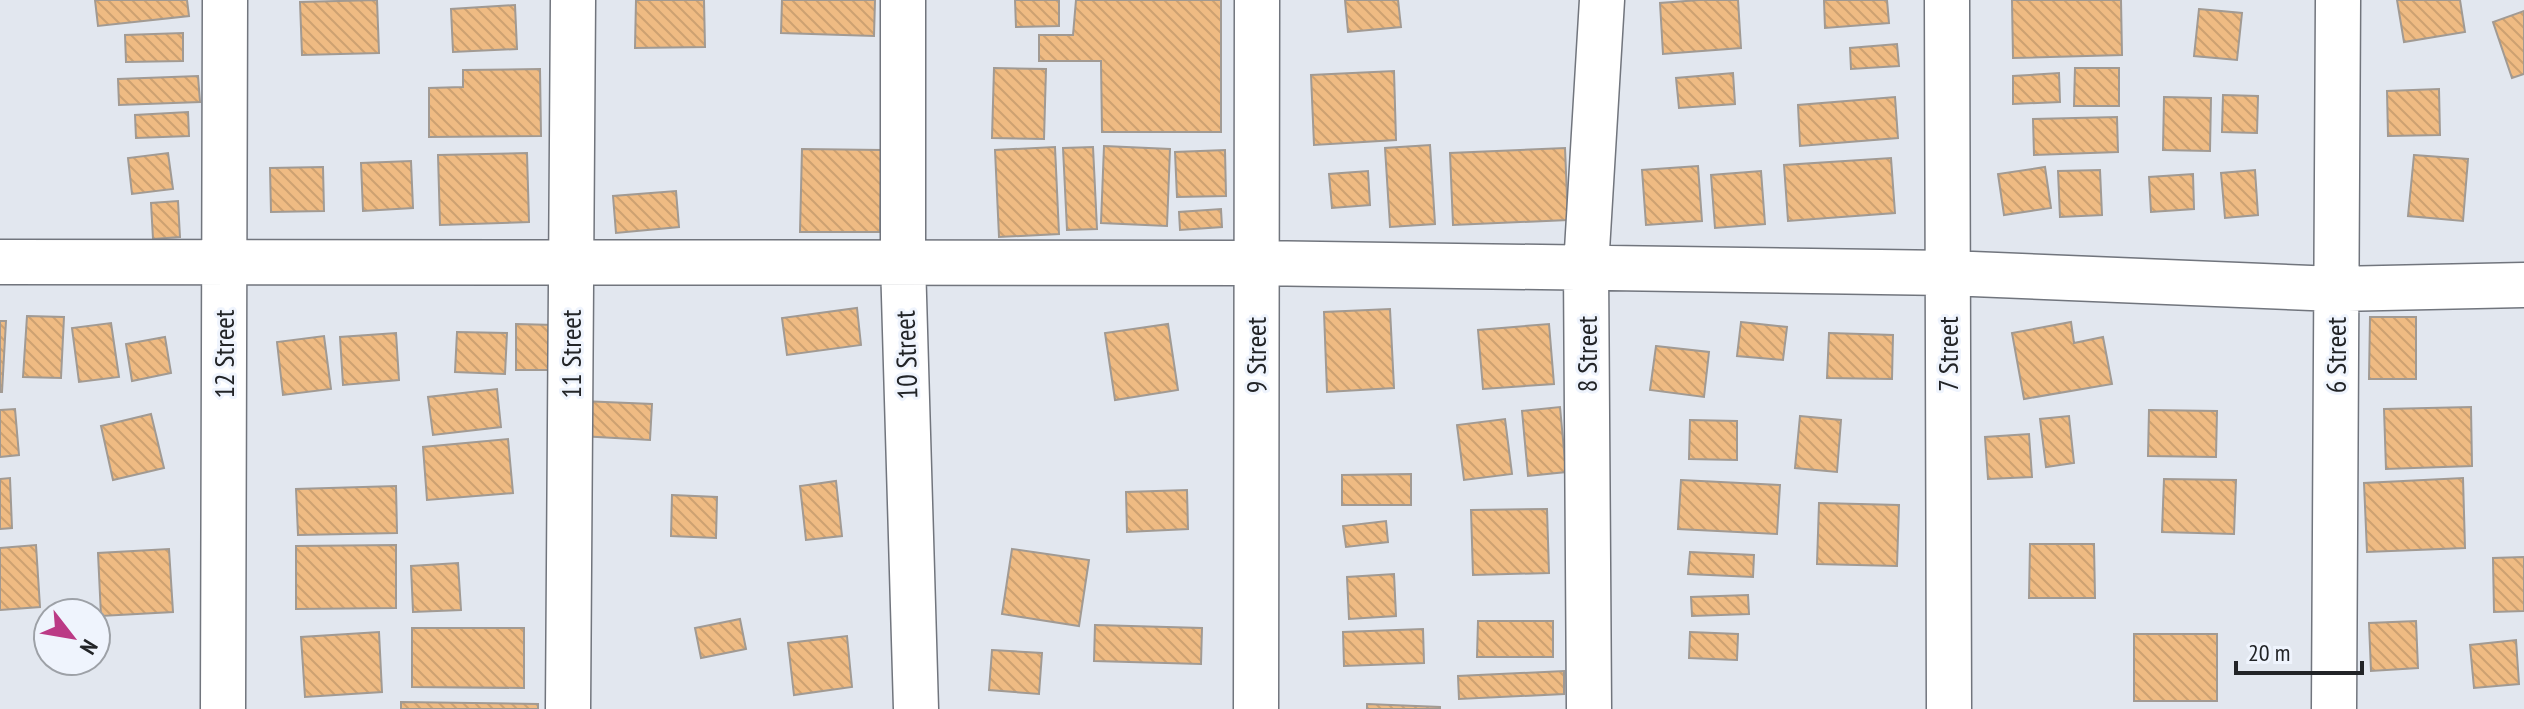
<svg xmlns="http://www.w3.org/2000/svg" width="2524" height="709" font-family="'PT Sans Narrow',sans-serif">
  <style>
    .building { fill: url(#building-back-hatch); stroke: #a19a93; stroke-width: 2 }
    .lines { fill: none; stroke-linecap: round; stroke-linejoin: round }
    .minor-casing { stroke: #71757d; stroke-width: 47 }
    .minor { stroke: #fff; stroke-width: 44 }
    .labels { text-anchor: middle; stroke-width: 6; stroke-linejoin: round; paint-order: stroke }
    .street-label { font-size: 28px; fill: #222427; stroke: #eff4fd }
  </style>
  <defs>
    <pattern id="building-back-hatch" width="6" height="6" patternUnits="userSpaceOnUse" patternTransform="scale(2)"><rect width="6" height="6" fill="#efbb83"/><path d="M-1 5l2 2M0 0l6 6M5-1l2 2" fill="none" stroke="#cda171"/></pattern>
  </defs>
  <rect width="100%" height="100%" fill="#e2e7ef"/>
  <path class="building" d="M95 0H187L189 16 98 26Z
    M377 0 379 53 302 55 300 2Z
    M636 0H704L705 47 635 48Z
    M782 0H875L874 36 781 33Z
    M1015 0H1059V26L1016 27Z
    M1076 0H1221V132H1102L1101 61H1039V35H1073Z
    M1345 0H1398L1401 27 1348 32Z
    M1699 0H1738L1741 48 1663 54 1660 3Z
    M1824 0H1887L1889 23 1825 28Z
    M2012 0H2121L2122 55 2013 58Z
    M2397 0H2460L2465 32 2404 42Z
    M515 5 517 49 453 52 451 9Z
    M2199 9 2242 13 2237 60 2194 56Z
    M2524 11V74L2512 78 2493 22Z
    M183 33V61L126 62 125 35Z
    M1897 44 1899 66 1851 69 1850 48Z
    M994 68 1046 69 1044 139 992 138Z
    M2075 68H2119V106H2074Z
    M540 69 541 136 429 137V88L463 87V70Z
    M1394 71 1396 140 1314 145 1311 75Z
    M1733 73 1735 104 1679 108 1676 78Z
    M2059 73 2060 102 2013 104V76Z
    M198 76 200 102 119 105 118 79Z
    M2439 89 2440 135 2388 136 2387 91Z
    M2223 95 2258 96 2257 133 2222 132Z
    M1895 97 1898 138 1800 146 1798 105Z
    M2164 97 2211 98 2210 151 2163 150Z
    M188 112 189 136 136 138 135 115Z
    M2117 117 2118 152 2034 155 2033 119Z
    M1430 145 1435 224 1390 227 1385 148Z
    M1104 146 1170 149 1167 226 1101 223Z
    M1055 147 1059 234 999 237 995 150Z
    M1093 147 1097 229 1067 230 1063 148Z
    M1565 148 1568 220 1453 225 1450 153Z
    M802 149 882 150 880 232H800Z
    M1225 150 1226 196 1177 197 1175 152Z
    M168 153 173 189 132 194 128 158Z
    M527 153 529 222 440 225 438 155Z
    M2414 155 2468 159 2463 221 2408 216Z
    M1891 158 1895 213 1788 221 1784 165Z
    M411 161 413 208 363 211 361 163Z
    M1698 166 1702 221 1646 225 1642 170Z
    M323 167 324 211 271 212 270 168Z
    M2045 167 2051 208 2004 215 1998 174Z
    M2100 170 2102 215 2060 217 2058 171Z
    M2255 170 2258 215 2225 218 2221 173Z
    M1368 171 1370 205 1332 208 1329 174Z
    M1761 171 1765 224 1715 228 1711 175Z
    M2193 174 2194 209 2151 212 2149 177Z
    M676 191 679 227 616 233 613 196Z
    M178 201 180 237 153 239 151 203Z
    M1221 209 1222 227 1180 230 1179 212Z
    M857 308 861 345 787 355 782 318Z
    M1390 309 1394 388 1327 392 1324 312Z
    M27 316 64 317 61 378 23 377Z
    M2370 317H2416V379H2369Z
    M0 321H6L2 392H0Z
    M1741 322 1787 327 1783 360 1737 356Z
    M2071 322 2074 343 2103 337 2112 384 2024 399 2012 333Z
    M111 323 119 377 79 382 72 328Z
    M516 324 555 325 554 370H516Z
    M1168 324 1178 390 1115 400 1105 333Z
    M1549 324 1554 384 1483 389 1478 330Z
    M457 332 507 333 505 374 455 372Z
    M396 333 399 380 343 385 340 337Z
    M1829 333 1893 335 1892 379 1827 378Z
    M324 336 331 389 283 395 277 342Z
    M165 337 171 373 132 381 126 344Z
    M1656 346 1709 352 1704 397 1650 390Z
    M497 389 501 427 433 435 428 397Z
    M581 401 652 404 650 440 580 436Z
    M1560 407 1566 472 1528 476 1522 411Z
    M2471 407 2472 466 2386 469 2384 409Z
    M15 409 19 455 0 457V410Z
    M2149 410 2217 411 2216 457 2148 456Z
    M151 414 164 468 113 480 101 426Z
    M1800 416 1841 420 1837 472 1795 468Z
    M2069 416 2074 463 2046 467 2040 419Z
    M1505 419 1512 474 1464 480 1457 425Z
    M1690 420 1737 421V460L1689 459Z
    M2029 434 2032 477 1988 479 1985 437Z
    M508 439 513 493 427 500 423 447Z
    M1411 474V505H1342V475Z
    M10 478 12 528 0 529V479Z
    M2463 478 2465 548 2367 552 2364 483Z
    M2164 479 2236 480 2234 534 2162 532Z
    M1681 480 1780 485 1777 534 1678 529Z
    M836 481 842 536 806 540 800 486Z
    M396 486 397 533 298 535 296 489Z
    M1187 490 1188 529 1127 532 1126 492Z
    M672 495 717 497 716 538 671 536Z
    M1819 503 1899 505 1897 566 1817 564Z
    M1547 509 1549 573 1473 575 1471 510Z
    M1386 521 1388 542 1346 547 1343 526Z
    M2030 544H2094L2095 598H2029Z
    M36 545 40 607 0 610V548Z
    M396 545V608L296 609V546Z
    M169 549 173 612 101 616 98 553Z
    M1012 549 1089 560 1079 626 1002 614Z
    M1690 552 1754 555 1753 577 1688 574Z
    M2524 557V611L2494 612 2493 558Z
    M458 563 461 610 413 612 411 566Z
    M1394 574 1396 616 1349 619 1347 577Z
    M1748 595 1749 614 1692 616 1691 597Z
    M740 619 746 649 701 658 695 628Z
    M1478 621H1553V657H1477Z
    M2416 621 2418 668 2371 671 2369 623Z
    M1095 625 1202 628 1201 664 1094 661Z
    M412 628H524V688L412 687Z
    M1423 629 1424 663 1344 666 1343 632Z
    M379 632 382 692 305 697 301 637Z
    M1690 632 1738 634 1737 660 1689 658Z
    M2134 634H2217V701H2134Z
    M847 636 852 687 794 695 788 643Z
    M2516 640 2519 684 2474 688 2470 645Z
    M992 650 1042 653 1039 694 989 690Z
    M1564 671V694L1459 699 1458 676Z
    M401 702 538 704V709H401Z
    M1367 704 1440 707V709H1367Z"/>
  <g class="lines">
    <defs>
      <path id="minor" d="M903 0V262L916 709
        M1947 0 1949 709
        M0 262 1257 263 1948 273 2336 289 2524 285
        M223 709 225 0
        M568 709 573 0
        M1256 709 1257 0
        M1589 709 1586 267 1602 0
        M2334 709 2338 0"/>
    </defs>
    <use href="#minor" class="minor-casing"/>
    <use href="#minor" class="minor"/>
  </g>
  <g class="labels">
    <g class="street-label">
      <text transform="translate(224 354) rotate(-90)" y="10">12 Street</text>
      <text transform="translate(571 354) rotate(-90)" y="10">11 Street</text>
      <text transform="translate(1587 354) rotate(-90)" y="10">8 Street</text>
      <text transform="translate(1948 354) rotate(-90)" y="10">7 Street</text>
      <text transform="translate(906 355) rotate(-92)" y="10">10 Street</text>
      <text transform="translate(1256 355) rotate(-90)" y="10">9 Street</text>
      <text transform="translate(2336 355) rotate(-90)" y="10">6 Street</text>
    </g>
  </g>
  <g transform="translate(72 637) rotate(121)"><circle r="38" fill="#eff4fd" stroke="#9da1a7" stroke-width="2"/>
  <path d="M0-6L14 30L0 20L-14 30Z" fill="#bb3a85"/>
  <text y="-12" font-size="22" font-weight="bold" text-anchor="middle" fill="#222427">N</text>
  </g>
  <path d="M2236 661v12h126v-12" fill="none" stroke="#222427" stroke-width="4"/>
  <text x="2248" y="661" font-size="24" fill="#222427" stroke="#eff4fd" stroke-width="6" paint-order="stroke">20 m</text>
</svg>
